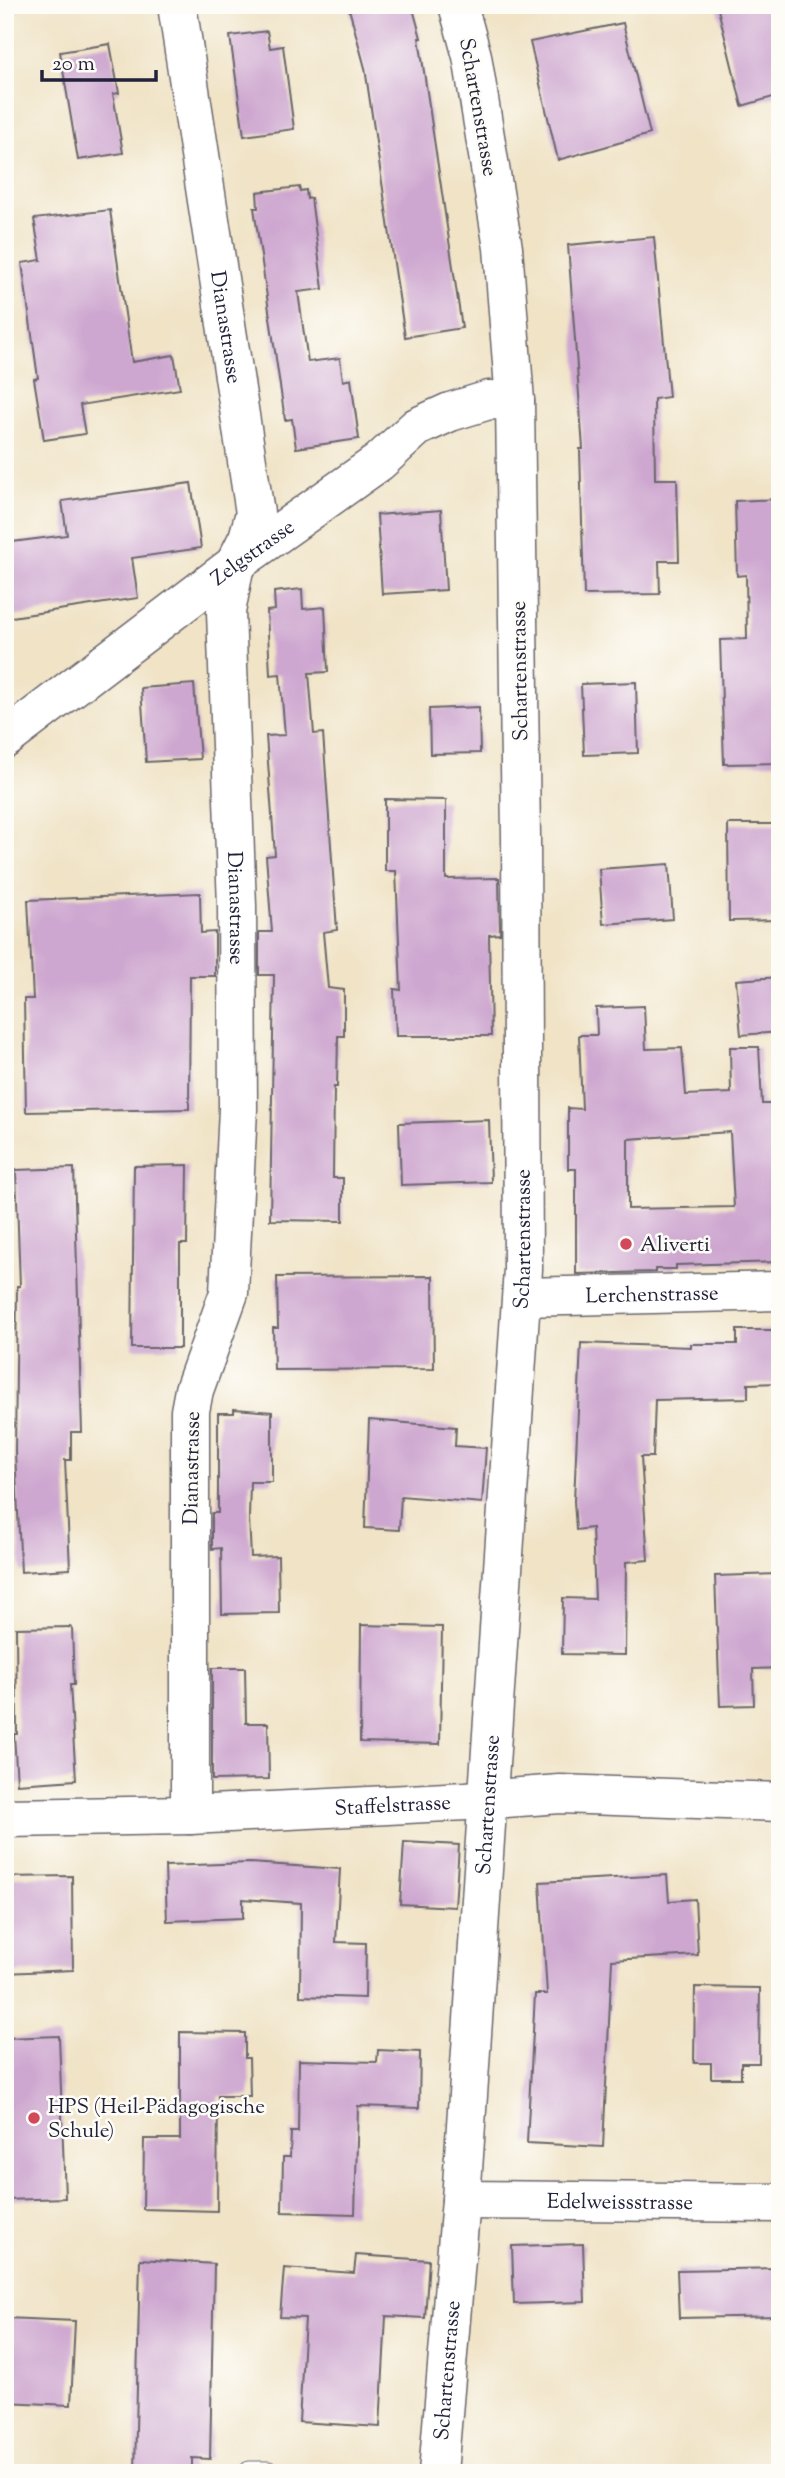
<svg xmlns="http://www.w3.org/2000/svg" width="785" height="2478" font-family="'Sorts Mill Goudy',serif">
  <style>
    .building { fill: #cea7d0; fill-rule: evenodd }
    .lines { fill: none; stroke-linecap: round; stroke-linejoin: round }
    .lane-casing { stroke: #6a666c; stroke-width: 25 }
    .street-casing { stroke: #6a666c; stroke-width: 41 }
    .lane { stroke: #fff; stroke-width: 23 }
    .street { stroke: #fff; stroke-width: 38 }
    .poi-dot { fill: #d1495b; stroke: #fdfcf7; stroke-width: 2.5 }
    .labels { text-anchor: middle; stroke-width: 5; stroke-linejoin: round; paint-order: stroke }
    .street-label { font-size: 21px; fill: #22223b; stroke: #fdfcf7 }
    .poi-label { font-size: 21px; fill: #22223b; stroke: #fdfcf7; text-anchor: start }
  </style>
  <rect width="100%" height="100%" fill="#fdfcf7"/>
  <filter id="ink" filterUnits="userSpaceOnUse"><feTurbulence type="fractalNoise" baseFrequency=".0143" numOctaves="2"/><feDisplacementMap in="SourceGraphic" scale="14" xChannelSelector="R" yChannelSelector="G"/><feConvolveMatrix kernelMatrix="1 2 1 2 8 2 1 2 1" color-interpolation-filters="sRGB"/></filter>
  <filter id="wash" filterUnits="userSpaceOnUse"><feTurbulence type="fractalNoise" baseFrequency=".00686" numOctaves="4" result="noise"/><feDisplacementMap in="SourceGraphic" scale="28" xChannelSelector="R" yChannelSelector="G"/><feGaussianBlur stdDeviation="1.57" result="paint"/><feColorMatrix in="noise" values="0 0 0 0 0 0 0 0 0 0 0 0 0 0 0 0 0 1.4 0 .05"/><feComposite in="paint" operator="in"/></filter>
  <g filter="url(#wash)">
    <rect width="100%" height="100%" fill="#f0e3c6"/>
    <g id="blocks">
      <path class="building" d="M348 5H412L421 38H419L462 328 405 337 365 68Z
        M717 5H780V95L742 106Z
        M623 23 650 134 558 160 530 42Z
        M267 31 270 48 283 46 294 129 244 136 230 36Z
        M110 44 119 93 113 94 123 153 78 160 60 52Z
        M299 187 300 191 306 190 307 199 311 198 323 289 298 292 308 362 340 358 343 381 351 379 359 439 296 448 292 419 285 420 254 208H258L257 192Z
        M110 210 132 362 174 355 180 389 80 405 85 434 44 440 34 379 38 378 22 263 41 260 34 219Z
        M654 237 669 397 654 399 655 479H677L679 561H659L660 594 584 595 580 449H583L568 245Z
        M191 483 201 548 132 558 138 598 5 618V543L67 535 62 501Z
        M780 499V763L724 764 720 640 747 639 746 575 737 576 735 501Z
        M441 510 446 590 382 594 377 515Z
        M302 589 303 609 325 607 328 672 309 673 314 734 323 733 337 930 323 932 328 988 344 990V1036H338L337 1087H334L333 1178H343V1221L270 1220 274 975H259V932H272L266 856 275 855 266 736 285 735 280 674 270 675 267 611 275 610 274 592Z
        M636 682 638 753 584 755 581 684Z
        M194 684 200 759 146 762 141 688Z
        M479 707 480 753 430 754 429 709Z
        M385 799 446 800V879L499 878 500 934 489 935 491 1036H396L394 989 401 990 396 871H385Z
        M728 824H780V920L729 921Z
        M669 864 673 919 603 924 599 869Z
        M200 893 201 933 215 932V976H190L189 1109 26 1112 24 999H33L28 900Z
        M780 977V1032L741 1035 736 980Z
        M644 1006 646 1049 682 1048 686 1095 731 1093 730 1047H759L762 1104H780V1262L676 1265V1269H655V1272L576 1274V1169H568V1108L582 1109 579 1035H597L596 1008ZM730 1132 734 1207 628 1209V1139Z
        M489 1120 491 1182 401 1185 399 1123Z
        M188 1165 187 1244H180V1348H132L134 1166Z
        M74 1168 82 1432H71V1460H65L70 1569 21 1572 15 1452 17 1286H20L16 1170Z
        M433 1276 434 1369 274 1370 273 1328H278L277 1277Z
        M737 1330H780V1383L748 1384V1398L655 1400 653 1457H641L648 1560 626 1562 625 1655 562 1654 563 1598 595 1599 592 1528 576 1530 574 1501 581 1343 691 1347V1344H737Z
        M234 1409 272 1412V1482H250L249 1518 251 1557 278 1556 279 1613 222 1614 221 1548 212 1549V1513H218V1413H234Z
        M369 1420 456 1427 455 1446 486 1448 482 1503 401 1496 399 1530 365 1528Z
        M778 1574 780 1668 753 1669 754 1705 720 1706 715 1576Z
        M361 1625 442 1627 440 1744 360 1742Z
        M72 1627 74 1685H70L76 1780 17 1784 14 1734H17L16 1628Z
        M212 1668H245L246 1723H268L269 1779 212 1780Z
        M404 1842 459 1845 455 1907 400 1904Z
        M250 1863 340 1869 336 1942 366 1943 365 1998 300 1996 301 1903 243 1899V1918L167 1921 165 1866Z
        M667 1875 669 1901 695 1899 698 1955 612 1960 603 2147 527 2143 535 1994H547L540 1882Z
        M72 1876 73 1970 5 1973V1877Z
        M695 1987 760 1988 759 2063H741V2078H711V2063H694Z
        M180 2032 245 2033V2058H249L250 2096H218L217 2211 143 2209 144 2139H180Z
        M59 2036 65 2198 5 2200V2038Z
        M378 2050 420 2052 419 2108 358 2106 355 2214 282 2212 283 2157H290L291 2132H298L299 2060 377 2062Z
        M583 2244 585 2302 514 2304 512 2246Z
        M356 2255 429 2260 425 2318 386 2316 380 2427 299 2422 305 2318 280 2317 284 2268 354 2273Z
        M140 2259 214 2264 210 2459 192 2458V2473H135Z
        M780 2268V2316L679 2318 677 2270Z
        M5 2318 75 2321 71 2405 5 2402Z"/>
    </g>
  </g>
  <g filter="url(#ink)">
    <use href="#blocks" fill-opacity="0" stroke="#6a666c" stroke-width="2"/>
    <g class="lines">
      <defs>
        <path id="lane" d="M250 2473H268"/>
        <g id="street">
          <path id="s1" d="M177 5 255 513 248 538 235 564 226 612 237 906 238 1109 229 1293 194 1390 190 1411V1815"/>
          <path id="s2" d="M5 739 235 564 379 462 417 427 450 412 489 400 515 401"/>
          <path id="s3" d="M522 1297 780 1291"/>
          <path id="s4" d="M5 1818 190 1815 466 1801 560 1794 780 1802"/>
          <path id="s5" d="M461 2200 780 2203"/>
          <path id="s6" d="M438 2473 461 2200 523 1269 521 836 515 401 503 248 472 56 458 5"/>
        </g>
      </defs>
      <use href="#lane" class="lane-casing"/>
      <use href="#street" class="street-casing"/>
      <use href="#lane" class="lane"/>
      <use href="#street" class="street"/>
    </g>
  </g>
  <g class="poi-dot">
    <circle cx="626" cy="1244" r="7"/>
    <circle cx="34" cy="2118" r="7"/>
  </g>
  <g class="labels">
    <g class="street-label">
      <text transform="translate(479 107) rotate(80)" y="7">Schartenstrasse</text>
      <text dy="7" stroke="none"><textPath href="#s1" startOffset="326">Dianastrasse</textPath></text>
      <text dy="7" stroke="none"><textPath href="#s2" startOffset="310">Zelgstrasse</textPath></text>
      <text transform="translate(519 671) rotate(-91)" y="7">Schartenstrasse</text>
      <text dy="7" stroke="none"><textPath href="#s1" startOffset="914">Dianastrasse</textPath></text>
      <text dy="7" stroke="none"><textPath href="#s6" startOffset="1237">Schartenstrasse</textPath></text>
      <text dy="7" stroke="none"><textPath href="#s3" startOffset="130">Lerchenstrasse</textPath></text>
      <text transform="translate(191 1468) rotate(-89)" y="7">Dianastrasse</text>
      <text dy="7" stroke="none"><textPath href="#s6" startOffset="670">Schartenstrasse</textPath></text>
      <text dy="7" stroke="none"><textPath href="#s4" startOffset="388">Staffelstrasse</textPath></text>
      <text dy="7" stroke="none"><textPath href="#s5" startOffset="159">Edelweissstrasse</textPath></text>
      <text dy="7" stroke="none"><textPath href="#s6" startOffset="103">Schartenstrasse</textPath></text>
    </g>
    <g class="poi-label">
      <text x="640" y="1251">Aliverti</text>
      <text x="48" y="2113">HPS (Heil-Pädagogische<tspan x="48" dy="24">Schule)</tspan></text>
    </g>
  </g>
  <rect width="785" height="2478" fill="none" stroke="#fdfcf7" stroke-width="28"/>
  <path d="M42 70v10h114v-10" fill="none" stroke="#22223b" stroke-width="3.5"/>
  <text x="52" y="70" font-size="21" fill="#22223b" stroke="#fdfcf7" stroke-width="5" paint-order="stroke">20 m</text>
</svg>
